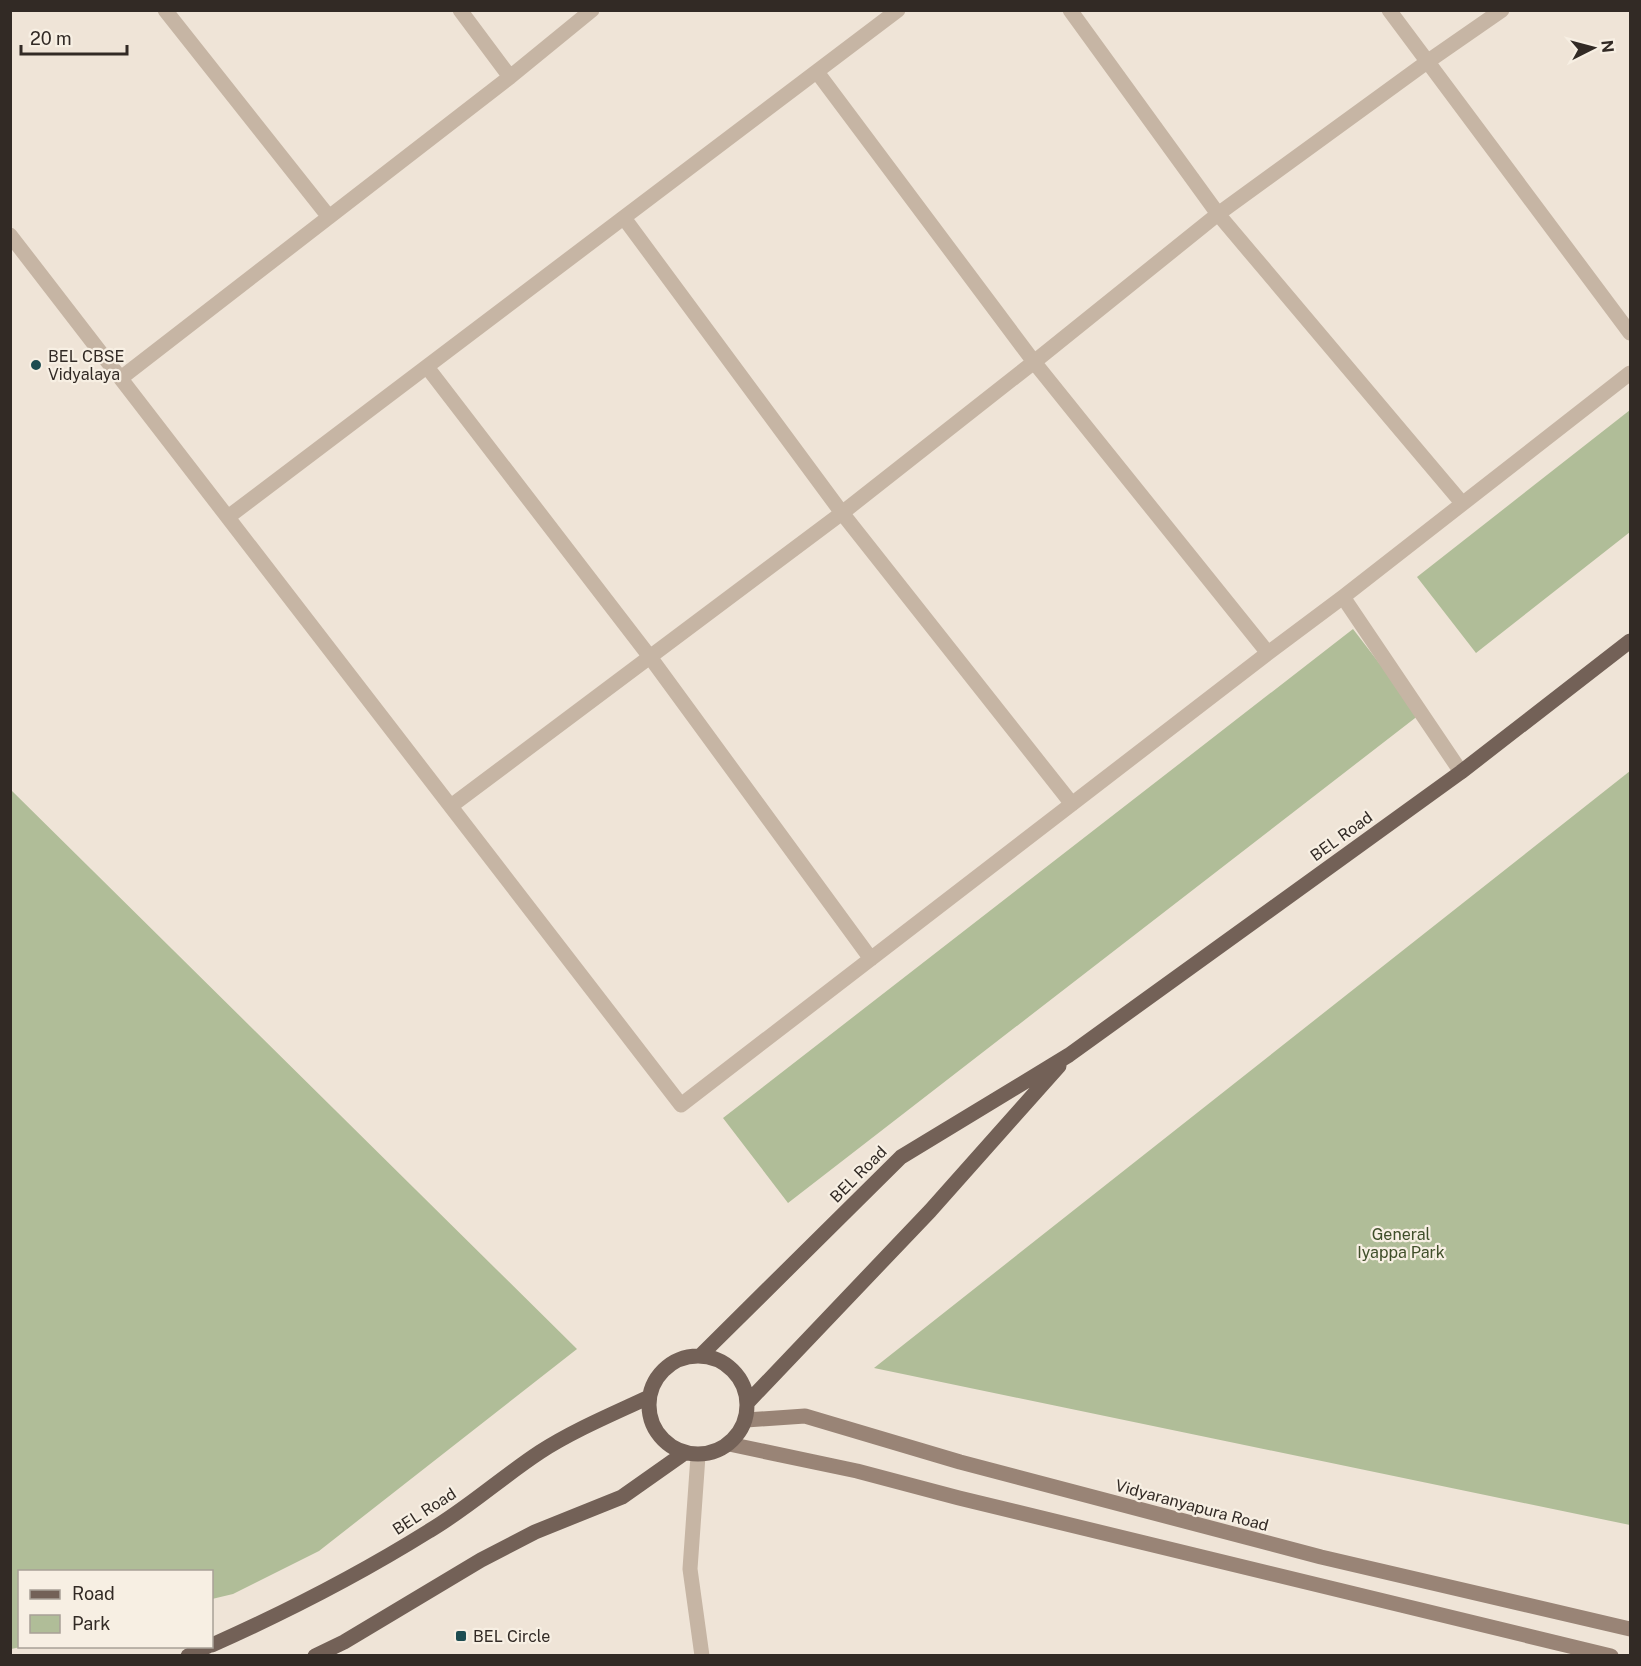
<svg xmlns="http://www.w3.org/2000/svg" width="1641" height="1666" font-family="'Public Sans',sans-serif">
  <style>
    .green { fill: #b0bd98 }
    .lines { fill: none; stroke-linecap: round; stroke-linejoin: round }
    .service { stroke: #c6b5a4; stroke-width: 15 }
    .secondary { stroke: #998476; stroke-width: 15 }
    .primary { stroke: #736157; stroke-width: 15 }
    .poi-dot { fill: #1d4c51; stroke: #f7efe3; stroke-width: 2 }
    .labels { text-anchor: middle; stroke-width: 4.5; stroke-linejoin: round; paint-order: stroke }
    .poi-label { font-size: 16px; fill: #322a25; stroke: #f7efe3; text-anchor: start }
    .street-label { font-size: 16px; fill: #322a25; stroke: #f7efe3 }
    .park-label { font-size: 16px; fill: #404f2a; stroke: #f7efe3 }
  </style>
  <rect width="100%" height="100%" fill="#efe4d7"/>
  <path class="green" d="M1630 410V532L1476 653 1417 577Z
    M1353 629 1419 715 788 1203 723 1118Z
    M1630 771V1525L874 1368Z
    M10 789 577 1349 319 1551 233 1594 212 1599V1572H20V1646L21 1647 11 1649Z"/>
  <g class="lines">
    <path class="service" d="M165 10 329 217
      M460 10 510 77
      M1070 10 1218 214 1462 503
      M1389 10 1630 333
      M817 72 1034 362 1268 653
      M624 218 842 513 1072 804
      M10 235 681 1105 1268 653 1343 597 1630 373
      M427 367 650 657 871 959
      M121 378 510 77 592 10
      M228 517 898 10
      M1343 597 1461 772
      M451 806 842 513 1034 362 1218 214 1427 62 1502 10
      M698 1456 690 1569 702 1656"/>
    <path class="secondary" d="M746 1420 805 1416 960 1462 1321 1557 1630 1629
      M729 1444 857 1471 959 1498 1611 1656"/>
    <path class="primary" d="M701 1355 901 1157 1069 1055 1461 772 1630 641
      M649 1405a49 49 0 1 1 98 0a49 49 0 1 1-98 0Z
      M748 1402 930 1211 1059 1066
      M212 1645C286 1612 360 1574 429 1531 468 1508 502 1477 540 1452 574 1430 613 1414 649 1397
      M188 1656 208 1646
      M315 1656 344 1642 481 1560 535 1532 622 1497 683 1454"/>
  </g>
  <g class="poi-dot">
    <circle cx="36" cy="365" r="6"/>
    <rect x="455" y="1630" width="12" height="12" rx="3"/>
  </g>
  <g class="labels">
    <g class="poi-label">
      <text x="48" y="362">BEL CBSE<tspan x="48" dy="18">Vidyalaya</tspan></text>
      <text x="473" y="1642">BEL Circle</text>
    </g>
    <g class="street-label">
      <text transform="translate(1341 836) rotate(-36)" y="6">BEL Road</text>
      <text transform="translate(858 1174) rotate(-45)" y="6">BEL Road</text>
      <text transform="translate(1192 1505) rotate(15)" y="6">Vidyaranyapura Road</text>
      <text transform="translate(424 1511) rotate(-33)" y="6">BEL Road</text>
    </g>
    <g class="park-label">
      <text x="1401" y="1240">General<tspan x="1401" dy="18">Iyappa Park</tspan></text>
    </g>
  </g>
  <rect width="1641" height="1666" fill="none" stroke="#322a25" stroke-width="24"/>
  <rect x="18" y="1570" width="195" height="78" fill="#f7efe3" stroke="#a8a097" stroke-width="1.5"/>
  <rect x="30" y="1590" width="30" height="9" fill="#736157" stroke="#a8a097" stroke-width="1.5"/>
  <text x="72" y="1600" font-size="18" fill="#322a25">Road</text>
  <rect x="30" y="1615" width="30" height="18" fill="#b0bd98" stroke="#a8a097" stroke-width="1.5"/>
  <text x="72" y="1630" font-size="18" fill="#322a25">Park</text>
  <g transform="translate(1593 48) rotate(84)" stroke="#f7efe3" stroke-width="4.5" paint-order="stroke">
  <path d="M0-4.5L10 22L0 15L-10 22Z" fill="#322a25"/>
  <text y="-9" font-size="16" font-weight="bold" text-anchor="middle" fill="#322a25">N</text>
  </g>
  <path d="M21 45v9h106v-9" fill="none" stroke="#322a25" stroke-width="3"/>
  <text x="30" y="45" font-size="18" fill="#322a25" stroke="#f7efe3" stroke-width="4.5" paint-order="stroke">20 m</text>
</svg>
